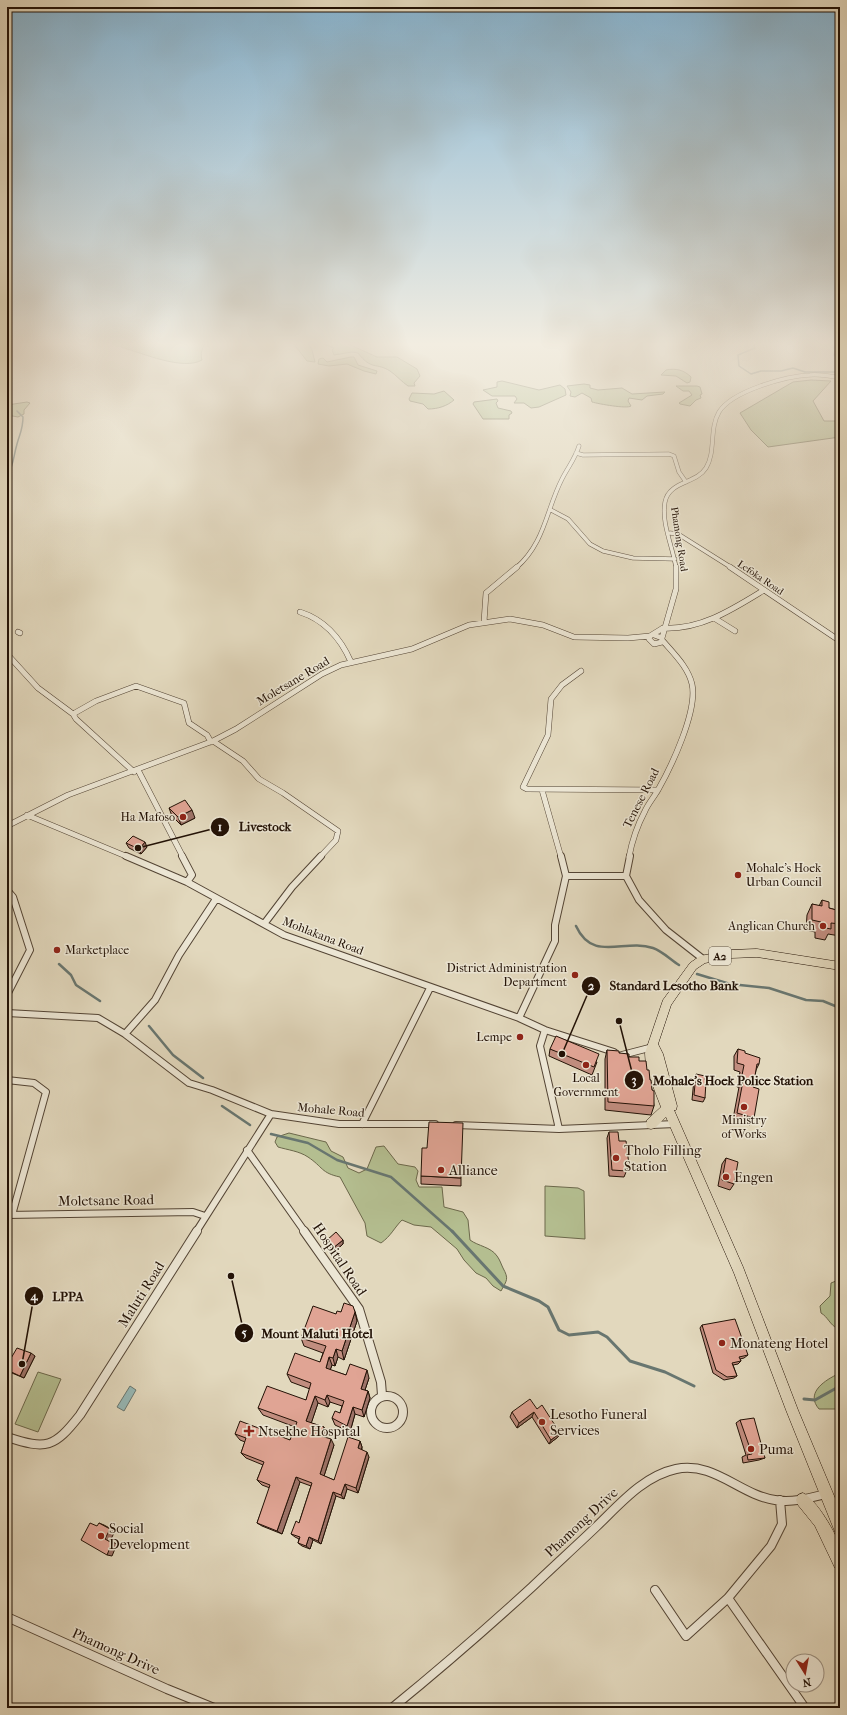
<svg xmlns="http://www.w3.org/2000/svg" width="847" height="1715" font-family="'IM FELL French Canon',serif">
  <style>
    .green { fill: #b4be90; stroke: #6c684b }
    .water { fill: #96b9b7; stroke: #687670 }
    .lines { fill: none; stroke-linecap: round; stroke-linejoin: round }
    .stream-far2 { stroke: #687670; stroke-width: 1.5 }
    .stream-far1 { stroke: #687670; stroke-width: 2.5 }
    .stream { stroke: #687670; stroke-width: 3 }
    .minor-far3-casing { stroke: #534434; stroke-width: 4.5 }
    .minor-far2-casing { stroke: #534434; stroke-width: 6 }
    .minor-far1-casing { stroke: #534434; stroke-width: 8 }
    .minor-casing { stroke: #534434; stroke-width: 10 }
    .primary-casing { stroke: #231206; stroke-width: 1 }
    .minor-far3 { stroke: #ece6d4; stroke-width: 3.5 }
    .minor-far2 { stroke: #ece6d4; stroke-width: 5 }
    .minor-far1 { stroke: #ece6d4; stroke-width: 6 }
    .minor { stroke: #ece6d4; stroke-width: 8 }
    .primary { fill: #e2d8bd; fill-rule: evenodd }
    .wall { fill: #c18d7f; stroke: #231206 }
    .shaded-wall { fill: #9d7368; stroke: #231206 }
    .building { fill: #e0a494; stroke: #231206 }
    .poi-dot { fill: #8f2418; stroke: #ece6d4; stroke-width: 1.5 }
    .labels { text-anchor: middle; stroke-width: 3; stroke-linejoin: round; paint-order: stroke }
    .far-street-label { font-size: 10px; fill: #231206; stroke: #ece6d4 }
    .shield { fill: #ece6d4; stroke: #5f5244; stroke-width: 1 }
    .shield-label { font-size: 11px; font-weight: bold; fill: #231206 }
    .street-label { font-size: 12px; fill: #231206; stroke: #ece6d4 }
    .poi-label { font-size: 12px; fill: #231206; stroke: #ece6d4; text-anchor: end }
    .near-poi-label { font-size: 14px; fill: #231206; stroke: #ece6d4; text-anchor: start }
    .near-street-label { font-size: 14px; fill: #231206; stroke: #ece6d4 }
    .leader { fill: none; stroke: #231206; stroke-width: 1.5 }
    .callout-dot { fill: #231206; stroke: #ece6d4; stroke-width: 1.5 }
    .mark-label { font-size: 12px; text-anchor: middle; font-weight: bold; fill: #fff }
    .callout-label { font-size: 13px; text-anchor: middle; font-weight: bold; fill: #231206; stroke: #ece6d4; stroke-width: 3; stroke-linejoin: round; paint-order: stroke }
  </style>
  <rect width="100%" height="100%" fill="#e2d8bd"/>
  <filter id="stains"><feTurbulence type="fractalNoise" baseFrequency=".005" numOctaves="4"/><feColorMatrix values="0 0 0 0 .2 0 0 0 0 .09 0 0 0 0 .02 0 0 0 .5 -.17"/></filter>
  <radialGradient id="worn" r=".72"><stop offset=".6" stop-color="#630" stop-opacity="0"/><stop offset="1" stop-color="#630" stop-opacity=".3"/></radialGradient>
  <path class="green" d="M122 343H206C202 347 200 355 202 360 183 371 142 353 121 347Z
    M293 343H308L312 350 315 362 307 361Z
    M320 343H346L377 357H397L417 369 420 376 414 383 415 386H408C402 382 396 375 390 371 376 362 372 371 358 353L352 352 334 355 332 350 334 348Z
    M351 357H354L358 365 377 371 376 374 364 371 347 364 329 366 318 364 319 359 323 358 327 362Z
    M666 370C676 368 684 370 691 377L690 382 687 383 676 376 661 375Z
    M811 380 831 381 813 401 824 421H840V437L768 447 751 430 740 413 793 382Z
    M502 381 539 390 560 385 565 389 566 395 539 407 531 408 524 403H514L517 399 515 396H492L483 390 497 387V382Z
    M584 384 590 385V388L598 390 622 388 632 394 665 392 663 394 647 396 642 400 629 398 628 401 631 406C627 409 599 404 592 402L591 398 582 393 575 397 570 396 571 392 567 386Z
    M676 386H697L700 387 702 394 700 395 701 398 696 400 690 406 680 404 679 403 692 395 689 391H683Z
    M444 391 454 400C447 406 438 409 428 409L423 404 410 401 409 399 412 393 434 394Z
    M497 399 498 401 496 403 498 408 511 411 512 413 509 415V419H483L473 404 474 402Z
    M27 402 30 403 24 410V414L18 417 7 415V405Z
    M289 1133 326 1142 331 1151 343 1157 348 1168 359 1173 367 1169 376 1147 384 1146 398 1164 415 1167 418 1171 416 1180 419 1187H442L444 1207 463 1212 468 1220 470 1240C478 1246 491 1247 497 1256 500 1260 501 1264 503 1268 509 1279 507 1280 501 1291L493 1286 486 1278 476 1273 464 1260 457 1249 431 1227 414 1225 402 1220C394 1228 391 1236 381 1243L367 1236 365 1223 340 1177C321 1173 323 1167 308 1157 299 1151 288 1150 278 1147L275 1142 277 1137Z
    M545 1186 578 1188 584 1191 585 1239 545 1236Z
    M836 1281 840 1286 838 1298 840 1325 837 1328C830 1325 828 1317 821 1313L820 1306 830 1296 831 1283Z
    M38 1372 61 1379 38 1432 15 1424Z
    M836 1375H840V1409H819C806 1394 822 1382 836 1375Z"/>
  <path class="water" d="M130 1386 136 1390 124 1411 117 1407Z"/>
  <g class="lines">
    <path class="stream-far2" d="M753 343 755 348 738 355 739 366 751 374 761 371H781L793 368 805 372H840
      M833 343 832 345 835 350 834 355 840 358
      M7 477C14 464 13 458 17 444 20 433 23 429 23 417L17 411
      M7 547 10 552 7 562"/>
    <path class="stream-far1" d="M576 926C593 963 624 938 653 948 662 951 671 960 679 965
      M59 964 71 975 76 985 100 1001
      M697 974 730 984 769 988 806 1000 823 1001 840 1008
      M149 1026 173 1055 203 1078
      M222 1106 250 1125
      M271 1134 308 1143 337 1160 391 1177 453 1232"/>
    <path class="stream" d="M452 1231 503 1286 539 1301 548 1307 559 1330 569 1335 598 1332 607 1337 630 1361 665 1372 694 1386
      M804 1399 815 1400 840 1386"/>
    <defs>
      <path id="minor-far3" d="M576 453 583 455 669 454 674 456 679 472 686 482
        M551 510 568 519 590 544 603 551 633 558 675 559
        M670 533 678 534 732 568
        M516 568C545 543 546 510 562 479 568 467 575 459 579 446
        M676 568C673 547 661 523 665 502 669 481 696 484 706 468 716 452 709 429 719 412 732 391 786 376 810 375 820 374 830 376 840 378"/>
      <path id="minor-far2" d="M730 567 840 641
        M300 612C325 620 341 639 351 662
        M714 618 735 631
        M484 622 486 593 517 567
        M663 628C701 630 733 609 764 590
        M18 632 20 633
        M654 635 662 638V642L654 644 649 639 650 636 663 628
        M662 638 676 589V567
        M7 654 38 688 73 714 76 719 134 772
        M581 671 562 685 551 699 548 735 523 787 527 789 658 790
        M73 714 96 701 136 686 184 703 189 723 207 735 211 742
        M213 741 243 761 259 779 283 793 338 831 336 840 320 857
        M138 770 183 857
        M542 790 561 857
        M27 815 128 857
        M7 826 68 795 213 741 236 729 322 674 341 665 412 649 469 625 510 619 543 625 574 637 628 638 650 636
        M629 857C632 841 637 826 645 811 648 804 654 797 658 790 671 767 698 711 692 684 688 667 674 654 663 641"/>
      <path id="minor-far1" d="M126 856 187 882 284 935 519 1018 545 1030 614 1052
        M182 856 192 875 187 882
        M630 856 626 876 639 900 666 930 703 959
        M566 876H626
        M7 890 13 897 30 950 7 995
        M264 924 292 887 321 856
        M7 1013 98 1018 125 1034 189 1083 212 1090 271 1114 339 1124H435
        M519 1018 555 941V925L566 876 561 856
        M545 1030 540 1046 559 1129
        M125 1034 155 1000 179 955 216 899
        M622 1055 653 1047
        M7 1080 34 1083 46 1092 12 1215
        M362 1124 430 988
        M456 1125 559 1129 675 1124
        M247 1150 305 1232
        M7 1215 193 1212 205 1216
        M196 1232 271 1114"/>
      <path id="minor" d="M304 1231 359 1309 381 1382 382 1395
        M371 1412a16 16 0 1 1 32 0a16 16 0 1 1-32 0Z
        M7 1437C47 1450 54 1448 80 1415L197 1231
        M655 1590 686 1636 728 1598 771 1546 782 1524 780 1500
        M728 1598 805 1708
        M7 1617 167 1689 214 1708
        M392 1708C440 1669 486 1629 532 1587 553 1567 575 1547 596 1527 619 1505 643 1476 676 1469 714 1461 740 1495 775 1500 792 1503 810 1498 826 1494"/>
      <path id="primary" d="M757 949 840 962V970L757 957 731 958 705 963 696 969 671 1005 658 1044 663 1054 677 1106 676 1110H674L743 1267 798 1410 840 1510V1534L835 1532 786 1410 734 1273 666 1117 655 1128 651 1129 647 1128 646 1124 647 1120 661 1107 646 1068 645 1053 663 1000 690 963 700 956 731 950Z
        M803 1493C816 1499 837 1534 840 1548 841 1554 840 1563 840 1570L835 1568 815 1526 798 1505 796 1500 798 1495Z"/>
    </defs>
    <use href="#minor-far3" class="minor-far3-casing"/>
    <use href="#minor-far2" class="minor-far2-casing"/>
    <use href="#minor-far1" class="minor-far1-casing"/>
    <use href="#minor" class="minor-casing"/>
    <use href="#primary" class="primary-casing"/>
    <use href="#minor-far3" class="minor-far3"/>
    <use href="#minor-far2" class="minor-far2"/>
    <use href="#minor-far1" class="minor-far1"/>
    <use href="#minor" class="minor"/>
    <use href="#primary" class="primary"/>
  </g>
  <path class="wall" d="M169 808 195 818 181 825 172 816Z
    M126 843 147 847 141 854 129 848Z
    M822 900 829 908 840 911V936L828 934 825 940 815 938V932L806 930 807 915 812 904 819 906Z
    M550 1049 597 1062 592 1075 549 1056Z
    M738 1049 759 1064 756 1070 753 1087 754 1118 750 1125 733 1119 739 1087H737L740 1072 734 1070V1056Z
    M607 1050 639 1061 647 1070 652 1090 654 1106 651 1115 605 1110V1059Z
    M696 1074 705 1098 703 1102 692 1100 694 1079Z
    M609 1132 619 1141 629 1165 624 1177 609 1176 607 1138Z
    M726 1158 734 1184 730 1190 718 1186 722 1164Z
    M421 1176 461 1178V1186L421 1184Z
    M327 1240H343V1244L334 1252 328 1244Z
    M341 1312H355L357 1321 344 1360 338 1357 335 1366 332 1365 330 1370 346 1375 369 1378 365 1390 368 1391 370 1398 364 1417 355 1414 350 1432 335 1425 332 1418 340 1413 342 1406 330 1402 328 1407 318 1403 311 1423 324 1427 327 1434 326 1437 334 1445 324 1476 334 1480 360 1441 362 1447V1450L369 1457 358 1493 347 1489 344 1499 336 1496 321 1544 313 1540 310 1549 302 1546 298 1543 299 1539 295 1537 291 1534 299 1523 311 1486 300 1482 282 1534 262 1526 257 1523 270 1488 262 1485 257 1480 263 1465 246 1458 241 1453 245 1442 240 1440 235 1434 290 1440 295 1427 263 1415 258 1408 306 1400 310 1389 291 1382 287 1374 320 1362 323 1353 304 1346 301 1338 336 1314Z
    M702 1325 748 1355 744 1358 740 1359 741 1361 738 1364 733 1365 737 1376 734 1378 724 1380 713 1373 700 1328Z
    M35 1356 24 1378 7 1371V1365Z
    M537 1409 560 1433 558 1437 549 1444 532 1417 517 1428 510 1417 512 1412Z
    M740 1420 765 1458 759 1460 743 1463 742 1457 746 1455 736 1423Z"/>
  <path class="shaded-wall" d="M192 810 195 818 181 825 178 817Z
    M145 842 147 847 141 854 139 849Z
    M343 1240V1244L334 1252 333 1248Z
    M355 1312 357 1321 344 1360 342 1351Z
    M336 1349 338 1357 335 1366 333 1358Z
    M31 1353 35 1356 24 1378 20 1376Z
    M329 1357 332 1365 328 1376 326 1368Z
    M367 1370 369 1378 363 1396 361 1389Z
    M368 1391 370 1398 364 1417 362 1410Z
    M327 1395 330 1402 328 1407 325 1400Z
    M315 1396 318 1403 310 1427 306 1421Z
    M353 1407 355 1414 350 1432 347 1426Z
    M534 1412 532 1417 517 1428 519 1423Z
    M324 1427 327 1434 324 1442 321 1436Z
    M560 1433 558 1437 549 1444 551 1440Z
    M331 1439 334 1445 323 1479 320 1474Z
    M360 1441 362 1447 360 1454 358 1448Z
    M367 1452 369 1457 358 1493 356 1488Z
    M296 1477 300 1482 282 1534 277 1531Z
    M345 1484 347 1489 344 1499 341 1495Z
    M333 1492 336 1496 321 1544 318 1541Z
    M99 1523 104 1525 115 1531 110 1541 117 1544 112 1556 107 1555 105 1539Z
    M309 1537 313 1540 310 1549 306 1546Z"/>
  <path class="building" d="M185 800 192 810 178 817 169 808Z
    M133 836 145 842 139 849 126 843Z
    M822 900 829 902V908L840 911V924L831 923V929L821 927V922L812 920V904L822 906Z
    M556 1036 599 1054 594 1067 550 1049Z
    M738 1049 745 1051V1053L760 1058 759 1064H757L753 1087 759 1089 754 1118 737 1113 743 1081 741 1080 744 1065 737 1063Z
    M607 1050 619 1051V1053L629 1054V1057H639V1061H646L647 1070H649L650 1080H651L652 1090 654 1091V1106L608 1102Z
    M696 1074 705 1076V1080L706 1081 705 1098 694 1095Z
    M429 1122 463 1123 461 1178 421 1176 422 1148H427Z
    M609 1132H618L619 1141H626L629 1165H626L627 1171 612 1170Z
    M726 1158 738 1162 734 1184 722 1180Z
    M336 1232 343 1240 333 1248 327 1240Z
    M344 1303 353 1306 355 1312 342 1351 336 1349 333 1358 329 1357 326 1368 346 1375 350 1364 367 1370 361 1389 368 1391 362 1410 353 1407 347 1426 332 1418 335 1411 340 1413 344 1401 327 1395 325 1400 315 1396 306 1421 324 1427 321 1436 331 1439 320 1474 334 1480 348 1437 360 1441 358 1448 367 1452 356 1488 345 1484 341 1495 333 1492 318 1541 309 1537 306 1546 298 1543 300 1537 291 1534 296 1521 299 1523 312 1483 296 1477 277 1531 257 1523 270 1485 257 1480 264 1462 241 1453 246 1438 235 1434 240 1421 290 1440 297 1422 258 1408 267 1386 306 1400 311 1383 287 1374 295 1353 320 1362 326 1346 301 1338 313 1306 336 1314 337 1311 341 1312Z
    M735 1319 748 1355 739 1357 741 1361 732 1363 737 1376 727 1377 716 1370 702 1325Z
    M17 1348 31 1353 20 1376 7 1370V1365Z
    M530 1399 537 1409 542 1405 560 1433 551 1440 534 1412 519 1423 512 1412Z
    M754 1418 765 1458 748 1460 747 1455 752 1454 740 1420Z
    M90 1523 97 1526 99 1523 110 1529 105 1539 112 1543 107 1555 81 1540Z"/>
  <linearGradient id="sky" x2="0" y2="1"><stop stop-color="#87b6d4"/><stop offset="0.59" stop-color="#f2ede1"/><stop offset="1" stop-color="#f2ede1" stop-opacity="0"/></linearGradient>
  <rect width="847" height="583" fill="url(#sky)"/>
  <g class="poi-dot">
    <circle cx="183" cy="817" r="4"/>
    <circle cx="738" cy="875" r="4"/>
    <circle cx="823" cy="926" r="4"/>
    <circle cx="57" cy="950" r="4"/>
    <circle cx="575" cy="975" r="4"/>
    <circle cx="520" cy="1037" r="4"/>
    <circle cx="586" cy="1065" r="4"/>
    <circle cx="744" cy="1107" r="4"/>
    <circle cx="616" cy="1158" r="4"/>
    <circle cx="441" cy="1170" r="4"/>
    <circle cx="726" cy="1177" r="4"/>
    <circle cx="722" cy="1343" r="4"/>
    <circle cx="542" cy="1422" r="4"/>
    <path d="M247 1425h4v4h4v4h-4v4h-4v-4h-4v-4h4z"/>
    <circle cx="751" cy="1449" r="4"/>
    <circle cx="101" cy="1536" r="4"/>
  </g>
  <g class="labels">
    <g class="far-street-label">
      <text transform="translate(680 539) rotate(81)" y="4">Phamong Road</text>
      <text transform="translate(761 577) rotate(34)" y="4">Lefoka Road</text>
    </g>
    <rect class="shield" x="709" y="947" width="22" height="18" rx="3"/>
    <g class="shield-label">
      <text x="720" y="960">A2</text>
    </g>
    <g class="street-label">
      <text transform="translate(293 681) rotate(-31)" y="4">Moletsane Road</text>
      <text transform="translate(641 798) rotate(-63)" y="4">Tenese Road</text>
      <text transform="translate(323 936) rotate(21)" y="4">Mohlakana Road</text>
      <text transform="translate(331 1110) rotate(5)" y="4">Mohale Road</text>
    </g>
    <g class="poi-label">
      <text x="175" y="821">Ha Mafoso</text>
      <text x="746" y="872" text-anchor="start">Mohale's Hoek<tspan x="746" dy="14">Urban Council</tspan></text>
      <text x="815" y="930">Anglican Church</text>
      <text x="65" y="954" text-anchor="start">Marketplace</text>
      <text x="567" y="972">District Administration<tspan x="567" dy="14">Department</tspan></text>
      <text x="512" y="1041">Lempe</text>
      <text x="586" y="1082" text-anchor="middle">Local<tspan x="586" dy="14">Government</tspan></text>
      <text x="744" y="1124" text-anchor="middle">Ministry<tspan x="744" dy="14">of Works</tspan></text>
    </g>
    <g class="near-poi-label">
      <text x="624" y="1155">Tholo Filling<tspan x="624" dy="16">Station</tspan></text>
      <text x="449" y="1175">Alliance</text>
      <text x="734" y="1182">Engen</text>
      <text x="730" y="1348">Monateng Hotel</text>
      <text x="550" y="1419">Lesotho Funeral<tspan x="550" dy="16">Services</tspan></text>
      <text x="258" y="1436">Ntsekhe Hospital</text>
      <text x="759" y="1454">Puma</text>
      <text x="109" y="1533">Social<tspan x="109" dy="16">Development</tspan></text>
    </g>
    <g class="near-street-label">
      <text transform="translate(106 1200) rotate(-1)" y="5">Moletsane Road</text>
      <text transform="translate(340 1259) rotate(56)" y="5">Hospital Road</text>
      <text transform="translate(141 1294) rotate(-58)" y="5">Maluti Road</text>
      <text transform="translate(581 1522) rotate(-43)" y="5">Phamong Drive</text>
      <text transform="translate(116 1651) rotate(24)" y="5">Phamong Drive</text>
    </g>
  </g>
  <path class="leader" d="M138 848L220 827M562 1054L591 986M619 1021L634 1080M22 1364L34 1296M231 1276L244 1333"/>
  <g class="callout-dot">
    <circle cx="138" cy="848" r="4"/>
    <circle cx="562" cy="1054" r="4"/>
    <circle cx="619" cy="1021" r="4"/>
    <circle cx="22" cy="1364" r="4"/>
    <circle cx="231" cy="1276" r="4"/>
    <circle cx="220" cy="827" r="10"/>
    <circle cx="591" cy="986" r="10"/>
    <circle cx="634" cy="1080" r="10"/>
    <circle cx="34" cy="1296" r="10"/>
    <circle cx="244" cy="1333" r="10"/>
  </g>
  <g class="mark-label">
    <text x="220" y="831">1</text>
    <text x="591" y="990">2</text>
    <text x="634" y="1084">3</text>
    <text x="34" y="1300">4</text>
    <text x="244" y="1337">5</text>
  </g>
  <g class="callout-label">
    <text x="265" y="831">Livestock</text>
    <text x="674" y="990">Standard Lesotho Bank</text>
    <text x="733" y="1085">Mohale's Hoek Police Station</text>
    <text x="68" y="1301">LPPA</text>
    <text x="317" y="1338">Mount Maluti Hotel</text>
  </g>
  <rect width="847" height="1715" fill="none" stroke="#e2d8bd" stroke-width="24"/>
  <rect x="8" y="8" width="831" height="1699" fill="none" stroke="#231206" stroke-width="2"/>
  <rect x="12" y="12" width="823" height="1691" fill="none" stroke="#231206"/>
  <g transform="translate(805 1673) rotate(169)"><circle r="19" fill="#ece6d4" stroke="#9c9182"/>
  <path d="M0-3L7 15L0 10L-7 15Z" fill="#8f2418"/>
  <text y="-6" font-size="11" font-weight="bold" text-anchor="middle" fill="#231206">N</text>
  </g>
  <rect width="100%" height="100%" filter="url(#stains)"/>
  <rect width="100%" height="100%" fill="url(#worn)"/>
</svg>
